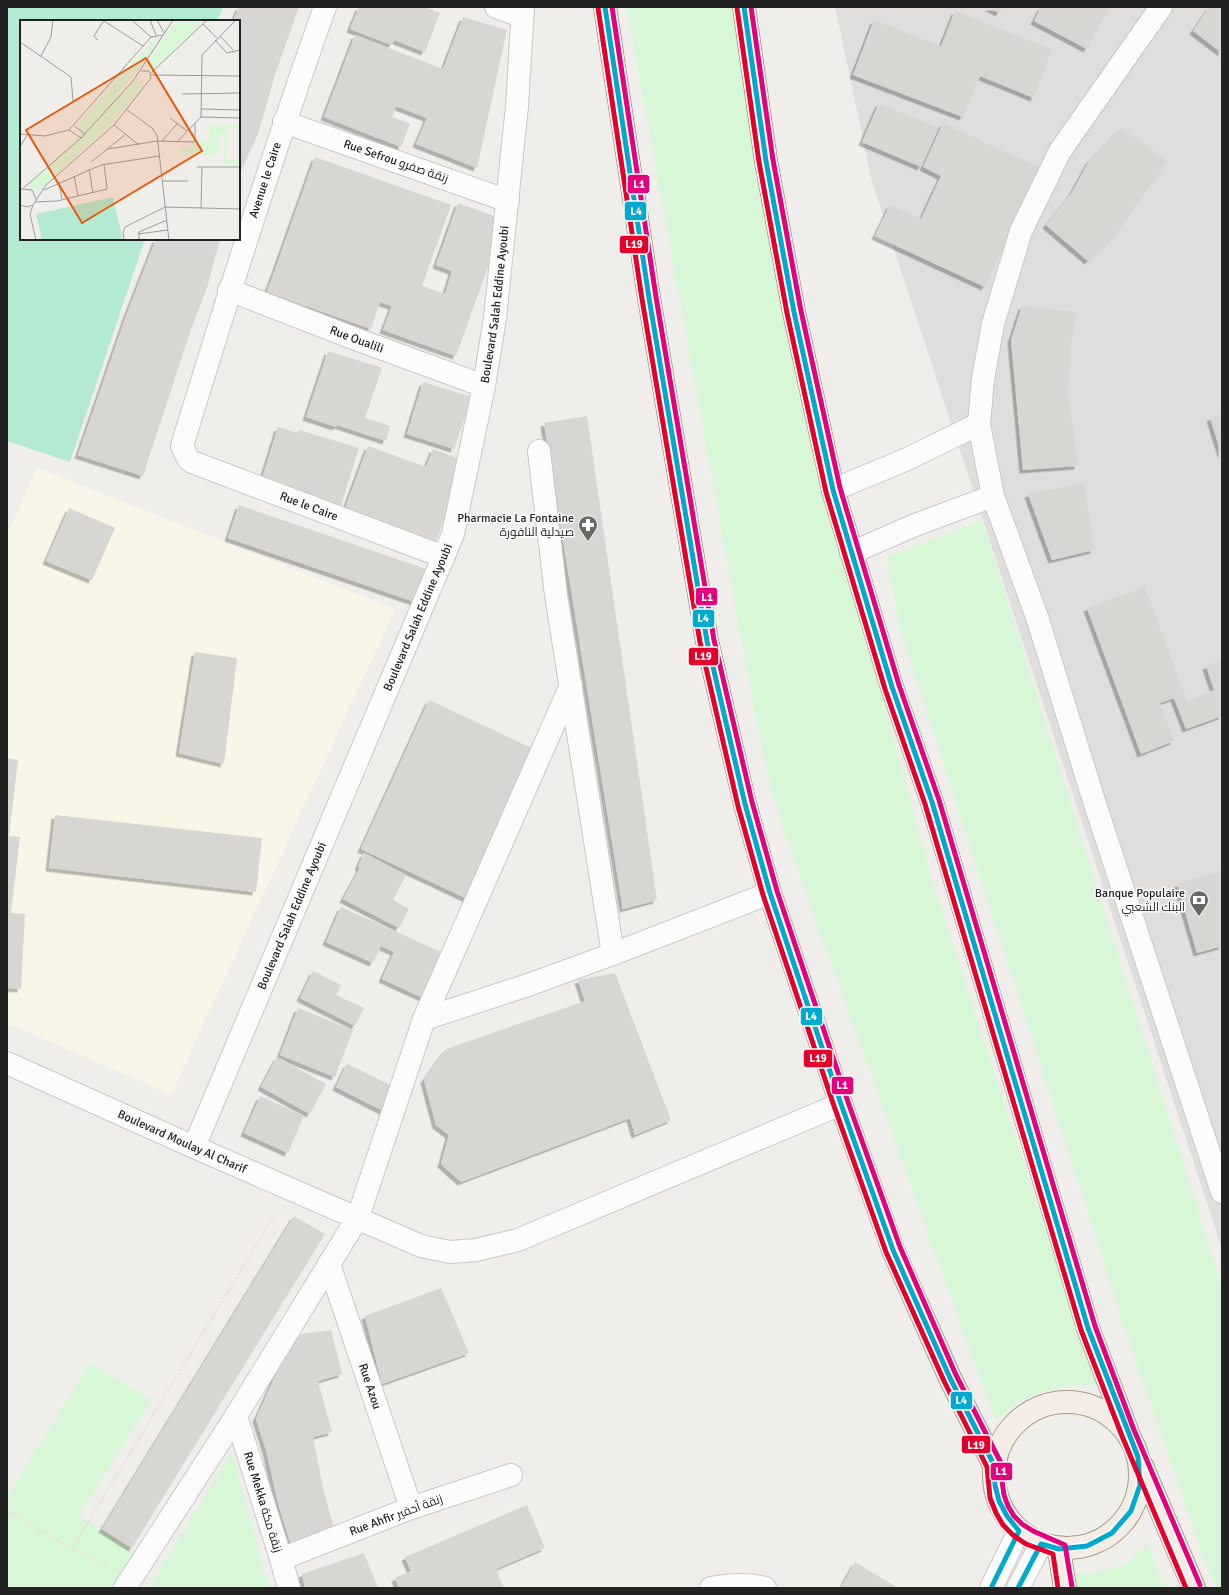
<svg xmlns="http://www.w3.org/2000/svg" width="1229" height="1595" font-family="Signika,Cairo,sans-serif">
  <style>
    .residential { fill: #dfdedc }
    .education { fill: #f8f7e7 }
    .park { fill: #d7f7d7 }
    .pitch { fill: #b2ead2 }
    .building { fill: #d8d6d3; filter: url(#shadow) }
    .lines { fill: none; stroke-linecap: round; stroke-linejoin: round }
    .minor-casing { stroke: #c9c8c7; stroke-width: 24 }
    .major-casing { stroke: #a79c86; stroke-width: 24 }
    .path { stroke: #eddcda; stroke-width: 2.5; stroke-dasharray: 2 2; stroke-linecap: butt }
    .minor { stroke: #fdfcfc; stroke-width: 22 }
    .major { stroke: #f3ede6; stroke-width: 22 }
    .bus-1-casing { stroke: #fff; stroke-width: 8 }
    .bus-2-casing { stroke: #fff; stroke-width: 8 }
    .bus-3-casing { stroke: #fff; stroke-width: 8 }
    .bus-1 { stroke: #00a9ce; stroke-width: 5 }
    .bus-2 { stroke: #e4002b; stroke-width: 5 }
    .bus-3 { stroke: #e5007d; stroke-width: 5 }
    .labels { text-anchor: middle; stroke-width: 3; stroke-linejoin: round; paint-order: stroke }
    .street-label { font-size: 12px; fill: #222; stroke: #fff }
    .poi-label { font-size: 12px; fill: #222; stroke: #fff; text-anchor: end }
    .inset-road { fill: none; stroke: #9e9c9b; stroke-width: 1 }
    .view { fill: #e8590c; fill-opacity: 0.15; stroke: #e8590c; stroke-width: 2 }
    .inset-edge { fill: none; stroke: #222; stroke-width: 2 }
    .line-badge { stroke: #fff; stroke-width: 1.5 }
    .badge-label { font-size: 11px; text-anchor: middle; font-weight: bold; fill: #fff }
  </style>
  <defs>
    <filter id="shadow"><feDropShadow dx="-3.5" dy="3.5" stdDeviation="0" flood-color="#0004"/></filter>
  </defs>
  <rect width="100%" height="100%" fill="#f0eeeb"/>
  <path class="residential" d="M835 7H1222V1249L872 182Z"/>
  <path class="education" d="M37 468 395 609 171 1094 7 1023V534Z"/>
  <path class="park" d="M627 7H735L869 650 933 884 1096 1385C1052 1384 1029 1393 995 1420L783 829 766 768 746 666Z
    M982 520 1222 1287V1588H1217L1204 1560 1124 1325 901 631 886 557Z
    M90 1363 152 1400 79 1515 138 1555 118 1588H7V1497Z
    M232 1452 269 1588H157L151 1584Z
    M1148 1544 1164 1588H1076L1073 1575 1097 1572 1126 1564Z"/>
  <path class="pitch" d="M7 7H223L218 21H21V239H145L70 462 7 441Z"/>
  <path class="building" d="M239 7H299L275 75 258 134 239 176V21H233Z
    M359 7H424L440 13 425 52 394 40 392 45 350 29Z
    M988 7H1003L999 13Z
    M1041 7H1107L1109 8 1087 49 1034 21Z
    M1209 7H1222V53L1193 31Z
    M955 11 1052 49 1034 98 980 76 963 117 853 75 874 20 941 46Z
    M463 17 507 30 477 168 416 144 427 118 396 106 392 117 410 124 401 147 324 117 355 35 443 69Z
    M879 103 938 128 921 167 862 142Z
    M943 123 1040 168 985 287 875 236 890 205 921 219 941 176 923 167Z
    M1121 128 1168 161 1117 233 1088 261 1046 225 1071 194 1089 161Z
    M315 157 451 205 422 286 445 294 452 271 436 265 458 203 505 220 456 356 383 330 392 306 380 302 371 329 267 292Z
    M156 239H220L207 288 190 332 143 476 78 455 126 316Z
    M1022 306 1076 312 1071 345 1068 393 1078 466 1023 470 1011 340Z
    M328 351 382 368 365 418 390 426 386 441 337 425 336 427 306 417Z
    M423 382 472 397 454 449 407 434Z
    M1222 414V456L1210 418Z
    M587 416 657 900 623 909 544 423Z
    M278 427 298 433 299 430 359 448 340 509 260 485Z
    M368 446 426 467 433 449 465 461 435 544 344 511Z
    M1084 483 1094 550 1052 560 1028 494Z
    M239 505 429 570 418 603 228 538Z
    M69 508 115 528 92 580 46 561Z
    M1145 587 1187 701 1214 690 1206 666 1222 660V716L1186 729 1174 698 1160 703 1174 741 1141 754 1087 608Z
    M195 652 237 658 224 764 179 753Z
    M429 700 540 752 470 900 361 849Z
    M7 758 18 760 9 836 20 837 11 913 25 914 21 989 7 988Z
    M55 815 262 838 256 892 49 868Z
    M364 853 406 875 393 900 409 909 399 928 343 899 360 868 358 867Z
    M1222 870V946L1197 953 1177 884Z
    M341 907 450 956 430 1001 382 979 394 952 381 946 373 963 326 942Z
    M313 971 341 985 336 995 364 1008 355 1026 300 998Z
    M615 973 671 1120 635 1135 630 1118 461 1182 441 1164 449 1135 436 1125 424 1080 446 1049 585 1001 578 980Z
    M298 1008 353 1030 335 1077 280 1055Z
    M277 1057 326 1084 310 1114 261 1087Z
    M347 1064 395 1087 383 1111 336 1087Z
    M260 1096 304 1116 288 1153 244 1133Z
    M294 1216 325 1234 132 1548 102 1529Z
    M441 1288 469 1353 382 1384 365 1316Z
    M331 1330 342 1374 318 1381 332 1432 313 1437 323 1488 335 1532 293 1551 279 1507 266 1450 256 1419 284 1356 301 1334Z
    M527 1505 545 1548 496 1569 504 1588H399L395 1578 411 1571 405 1557Z
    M364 1553 378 1588H305L302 1574Z
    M855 1562 898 1588H841Z"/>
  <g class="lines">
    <defs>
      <g id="minor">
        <path id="s1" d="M325 7C273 152 227 299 182 446L188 459 192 462 444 557"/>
        <path d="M496 7 521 16"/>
        <path d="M1161 7 1060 151 1021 231 993 324 983 379 979 424 993 496 1037 617 1095 804 1222 1192"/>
        <path d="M284 122 508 201"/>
        <path id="s2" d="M229 290 353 338 484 386"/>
        <path d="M539 451 556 595 613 954"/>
        <path d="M833 490 905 460 979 424"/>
        <path d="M851 553 915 525 993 496"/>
        <path d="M424 1019 528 985 613 954 770 893"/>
        <path id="s3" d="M7 1063 194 1147 421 1246 450 1252 476 1250 518 1240 841 1104"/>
        <path id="s4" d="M194 1147 453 534 484 386 495 318 517 106 523 7"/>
        <path id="s5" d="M329 1264 411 1508"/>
        <path d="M236 1416 281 1559 289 1588"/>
        <path d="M281 1559 411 1508 511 1475"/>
        <path d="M125 1588 236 1416 358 1217 424 1019 571 685"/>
        <path d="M711 1588C729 1585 746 1583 765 1588"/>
        <path d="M991 1588 1019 1531"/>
        <path d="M1018 1588 1041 1544"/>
      </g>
      <path id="major" d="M605 7 649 298 707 641 745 804 770 893 841 1104 893 1250 950 1378 994 1465
        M744 7 766 161 794 312 833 490 892 687 932 802 1088 1328 1128 1433
        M994 1475a73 73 0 1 1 146 0a73 73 0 1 1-146 0Z
        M1142 1466 1194 1588
        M1059 1549 1065 1588"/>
    </defs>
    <use href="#minor" class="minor-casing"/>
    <use href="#major" class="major-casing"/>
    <path class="path" d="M7 1510 72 1549 106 1566
      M72 1549 275 1214"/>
    <use href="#minor" class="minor"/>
    <use href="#major" class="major"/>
    <defs>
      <path id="bus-1" d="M605 7 649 298 707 641 745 804 770 893 841 1104 893 1250 950 1378 994 1465 995 1485 999 1501 1007 1516 1019 1531 992 1586
        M744 7 766 161 794 312 833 490 892 687 932 802 1088 1328 1138 1457 1140 1485 1131 1511 1112 1533 1087 1546 1059 1549 1041 1544 1018 1588"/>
      <path id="bus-2" d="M598 8 642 299 700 642 738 806 763 895 834 1106 886 1252 944 1381 987 1467 990 1498 996 1513 1003 1525 1014 1536 1026 1544 1053 1554 1058 1588
        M737 8 759 162 787 313 826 492 885 689 925 804 1081 1330 1122 1436 1186 1588"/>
      <path id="bus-3" d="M612 7 656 297 714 640 752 802 777 891 848 1102 900 1247 956 1375 1001 1463 1002 1481 1004 1495 1008 1506 1014 1516 1022 1524 1033 1531 1065 1545 1072 1587
        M751 7 773 160 801 311 840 488 899 685 939 800 1095 1326 1134 1430 1200 1585"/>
    </defs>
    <use href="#bus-1" class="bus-1-casing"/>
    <use href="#bus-2" class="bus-2-casing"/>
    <use href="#bus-3" class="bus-3-casing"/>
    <use href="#bus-1" class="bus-1"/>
    <use href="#bus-2" class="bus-2"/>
    <use href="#bus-3" class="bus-3"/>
  </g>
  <defs>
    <symbol id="pharmacy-pin" viewBox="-11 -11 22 30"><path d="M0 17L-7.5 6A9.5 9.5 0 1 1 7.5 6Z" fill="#6a6968" stroke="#fff"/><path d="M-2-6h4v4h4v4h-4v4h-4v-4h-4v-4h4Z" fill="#fff"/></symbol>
    <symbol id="bank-pin" viewBox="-11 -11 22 30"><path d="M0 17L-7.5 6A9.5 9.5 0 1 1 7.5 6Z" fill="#6a6968" stroke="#fff"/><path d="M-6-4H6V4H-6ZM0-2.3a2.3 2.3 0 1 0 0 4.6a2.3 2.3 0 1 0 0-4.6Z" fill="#fff"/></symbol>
  </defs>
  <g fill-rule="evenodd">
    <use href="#pharmacy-pin" x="577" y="514" width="22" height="30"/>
    <use href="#bank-pin" x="1188" y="889" width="22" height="30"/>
  </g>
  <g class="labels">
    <g class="street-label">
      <text transform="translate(396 161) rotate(19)" y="4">Rue Sefrou زنقة صفرو</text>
      <text transform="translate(265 180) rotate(-72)" y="4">Avenue le Caire</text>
      <text dy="4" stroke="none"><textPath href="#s4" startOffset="899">Boulevard Salah Eddine Ayoubi</textPath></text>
      <text dy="4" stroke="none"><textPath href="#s2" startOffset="137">Rue Oualili</textPath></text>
      <text dy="4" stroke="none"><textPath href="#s1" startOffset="606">Rue le Caire</textPath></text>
      <text dy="4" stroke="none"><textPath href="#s4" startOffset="575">Boulevard Salah Eddine Ayoubi</textPath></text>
      <text dy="4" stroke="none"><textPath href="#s4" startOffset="251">Boulevard Salah Eddine Ayoubi</textPath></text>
      <text dy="4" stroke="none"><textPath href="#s3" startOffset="192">Boulevard Moulay Al Charif</textPath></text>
      <text dy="4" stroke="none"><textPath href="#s5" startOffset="129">Rue Azou</textPath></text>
      <text transform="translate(263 1502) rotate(73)" y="4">Rue Mekka زنقة مكة</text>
      <text transform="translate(396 1515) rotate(-20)" y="4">Rue Ahfir زنقة أحفير</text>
    </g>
    <g class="poi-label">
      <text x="574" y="522">Pharmacie La Fontaine<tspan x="574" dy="14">صيدلية النافورة</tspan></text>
      <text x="1185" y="897">Banque Populaire<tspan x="1185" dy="14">البنك الشعبي</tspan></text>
    </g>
  </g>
  <g transform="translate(20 20)">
    <rect width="220" height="220" fill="#f0eeeb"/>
    <path d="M156 0H184L132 51 126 47ZM136 17 138 20 125 42 68 107 64 111 56 106ZM117 58 124 64 89 106 17 172 9 165ZM191 104 220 105V108H207L206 140H220V145H204V115H198L197 135H160V128H172L173 122H188Z" fill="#d7f7d7"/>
    <path d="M93 177 103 220H22L16 194Z" fill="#b2ead2"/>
    <path class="inset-road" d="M112 0 131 17M130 0 136 15M137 0 144 13M84 1 123 26M183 4 197 18M200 16 213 30M78 20 74 16 84 0M195 20 207 33 220 30M0 22 51 57 53 81M21 36 31 17 33 0M131 53 187 0M131 55 220 56M162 74 220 73M181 89 220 90M107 90 132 108 137 115 149 220M181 97 182 35 216 0M181 97 220 98M150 98 167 111M94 105 119 125M54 106 65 114M49 110 61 118M0 114 25 116 49 110 131 17 143 15M142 121 157 104M158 121 181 97M0 127 7 115M88 129 137 121 175 122V103M71 142 106 114M177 147H220M69 149 73 173M54 156 58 176M142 161H168M39 163 42 179M2 169 12 170 16 179M24 170 81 145 139 136M0 171 61 118 113 61 153 0M15 182 37 181 87 169 84 144M0 185 7 187 13 185 26 165 94 105 131 58 129 51H121M13 185 10 194 16 220M181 188 182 147M118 214 148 210M104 220 103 212 105 207 145 187 220 189M119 220V212L147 200"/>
    <path class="view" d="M126 38 182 131 62 203 6 110Z"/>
    <rect width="220" height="220" class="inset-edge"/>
  </g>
  <g class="line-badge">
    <rect x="627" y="174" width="23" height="20" rx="4" fill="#e5007d"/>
    <rect x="624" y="201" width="23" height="20" rx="4" fill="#00a9ce"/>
    <rect x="619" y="235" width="30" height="19" rx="4" fill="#e4002b"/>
    <rect x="695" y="587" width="23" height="19" rx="4" fill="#e5007d"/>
    <rect x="692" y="609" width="23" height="19" rx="4" fill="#00a9ce"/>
    <rect x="688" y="647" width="31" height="19" rx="4" fill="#e4002b"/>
    <rect x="800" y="1007" width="23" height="19" rx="4" fill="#00a9ce"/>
    <rect x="803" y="1049" width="30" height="19" rx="4" fill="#e4002b"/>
    <rect x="831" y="1076" width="23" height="19" rx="4" fill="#e5007d"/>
    <rect x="950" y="1391" width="23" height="19" rx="4" fill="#00a9ce"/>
    <rect x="961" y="1435" width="30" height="19" rx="4" fill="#e4002b"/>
    <rect x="990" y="1462" width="23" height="19" rx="4" fill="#e5007d"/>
  </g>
  <g class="badge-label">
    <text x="639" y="188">L1</text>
    <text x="636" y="215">L4</text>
    <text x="634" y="248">L19</text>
    <text x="707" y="601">L1</text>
    <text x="703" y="622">L4</text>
    <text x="703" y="660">L19</text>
    <text x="811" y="1020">L4</text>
    <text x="818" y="1062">L19</text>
    <text x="842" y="1089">L1</text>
    <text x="961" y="1404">L4</text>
    <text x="976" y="1449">L19</text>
    <text x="1001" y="1475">L1</text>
  </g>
  <rect width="1229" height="1595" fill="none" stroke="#222222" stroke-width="16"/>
</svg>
